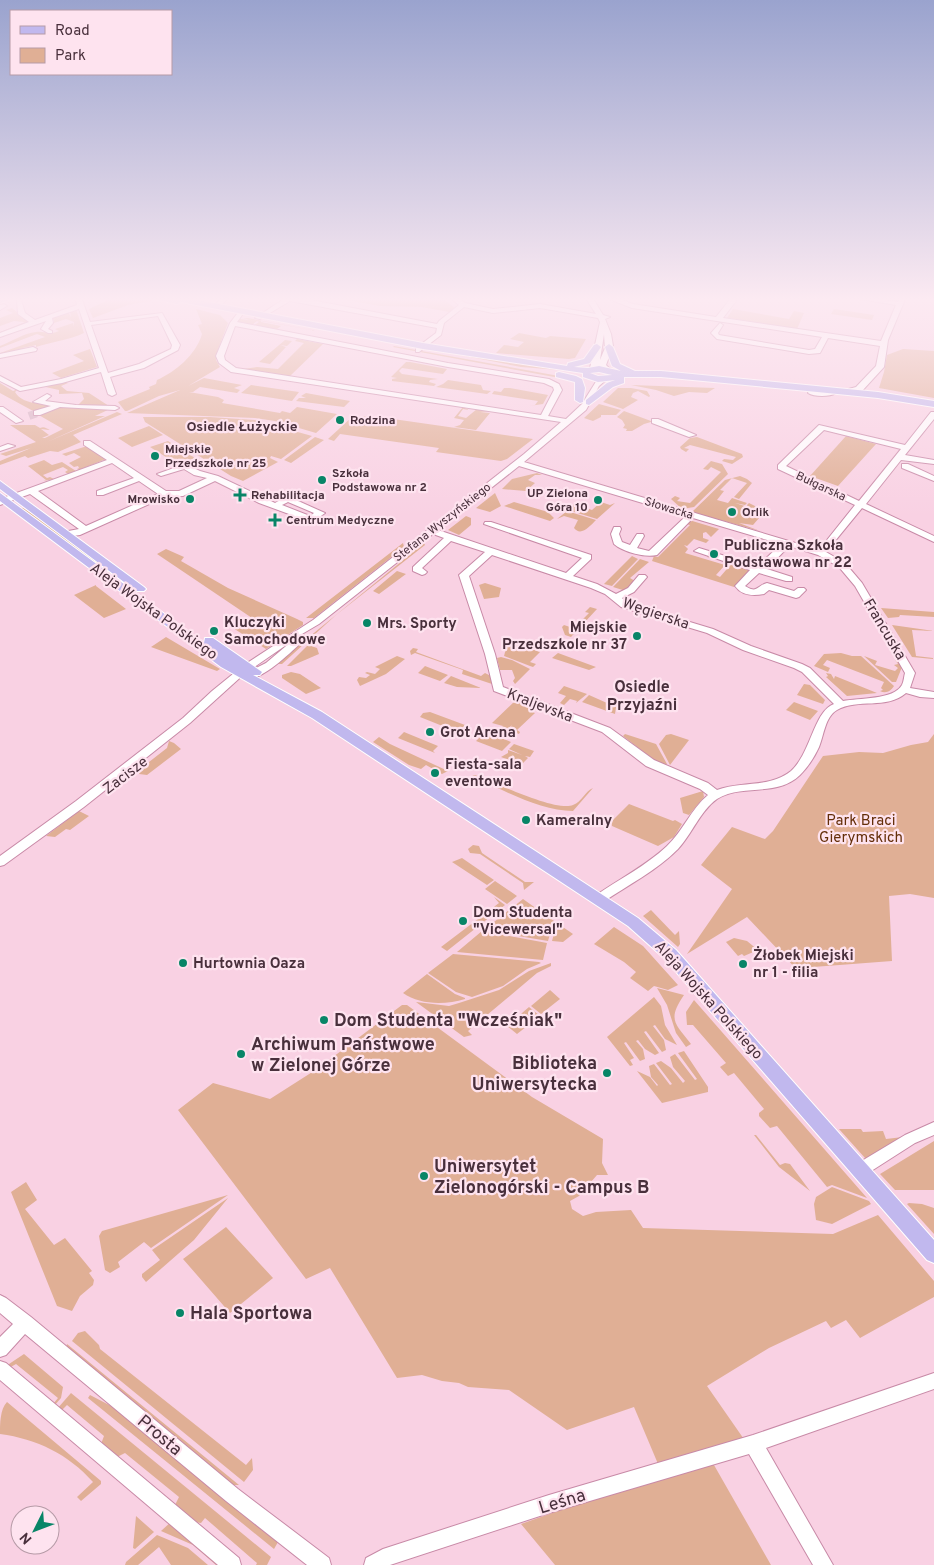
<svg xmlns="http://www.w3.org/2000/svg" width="934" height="1565" font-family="Overpass,sans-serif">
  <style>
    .green { fill: #e0af95 }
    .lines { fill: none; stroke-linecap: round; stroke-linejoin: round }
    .minor-tunnel { stroke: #d6b1c2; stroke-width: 8; stroke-dasharray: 8 4; stroke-linecap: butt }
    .minor-casing { stroke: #c88aa7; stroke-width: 2 }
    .major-casing { stroke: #fff; stroke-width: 2 }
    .minor { fill: #fff; fill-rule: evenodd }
    .major { fill: #c1b8ee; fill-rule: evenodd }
    .poi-dot { fill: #088567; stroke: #fee3ef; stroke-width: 2 }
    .labels { text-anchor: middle; stroke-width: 4.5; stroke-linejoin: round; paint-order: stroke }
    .far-poi-label { font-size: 12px; font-weight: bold; fill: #49303c; stroke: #fee3ef; text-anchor: start }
    .far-street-label { font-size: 12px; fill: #49303c; stroke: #fee3ef }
    .far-neighbourhood-label { font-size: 14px; font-weight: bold; fill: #49303c; stroke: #fee3ef }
    .poi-label { font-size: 15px; font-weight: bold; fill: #49303c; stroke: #fee3ef; text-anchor: start }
    .street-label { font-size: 15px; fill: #49303c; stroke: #fee3ef }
    .park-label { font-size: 15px; fill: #642e09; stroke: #fee3ef }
    .neighbourhood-label { font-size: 16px; font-weight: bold; fill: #49303c; stroke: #fee3ef }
    .near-poi-label { font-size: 18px; font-weight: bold; fill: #49303c; stroke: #fee3ef; text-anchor: start }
    .near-street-label { font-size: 18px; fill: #49303c; stroke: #fee3ef }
  </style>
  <rect width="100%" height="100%" fill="#f9d1e3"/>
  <path class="green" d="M100 297H127L152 301 128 305 93 318 89 309 110 299Z
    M343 297H441L455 308 449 312 422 307 379 306 342 299Z
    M12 308 29 322 0 334V332L25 322 14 321 0 326V318L13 313 6 310Z
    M76 309 84 333C69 340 51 342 36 347V345L23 348H30L0 356V353L45 337 37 334 0 348V346C11 342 24 333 36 332 44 331 51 335 59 331L55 329 73 323V327L74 322 66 319 51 324 54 322 53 318 68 312 71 317 70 311Z
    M196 309 220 315 228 323 216 355V360L220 367 188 386 204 378 242 385 234 388 240 390 237 393 200 387 193 392H189L218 397 224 400 222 403 280 413 282 411 290 413 297 407 337 414 316 433 275 421 255 418 127 413 180 390 159 396 127 411H125L118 402 150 389 149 387 156 384 157 380C175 372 196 355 202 334L198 325 202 324Z
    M733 309 789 319 794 311 804 313 797 329 727 318Z
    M834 309 874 315 872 320 831 314Z
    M243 318H248L317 331 261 321V322L281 326 277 329 253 326 259 322 257 321 252 325 237 322 240 319 250 320Z
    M519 333 546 338 550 336 586 339 575 358 569 359 496 353 504 345 518 347 524 342 510 339Z
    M297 339 323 344 289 377 243 369 257 367 278 369 304 343 295 341Z
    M285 340 292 341 287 346 280 345 286 347 270 364 259 362Z
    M394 346 559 376 565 379 393 347Z
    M90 349 97 367 61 378 52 373 84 361 73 355Z
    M430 349 573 371 521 367Z
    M903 349 934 351V398L879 388 884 372 887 355Z
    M406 362H410L447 369 443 374 402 368 399 371 402 374 438 379 430 380 429 382 436 384 434 386 392 381V379L397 378 391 377Z
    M448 380 481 385 483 390 491 391 487 394 436 387 443 384Z
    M64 381 68 383 61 386 67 391 89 393 112 408 77 406 84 399 82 393 59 394V390L41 386Z
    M0 383 13 391 18 389 15 392C23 405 39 402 51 406L35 412 0 393Z
    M251 385 299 392 292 401 241 393Z
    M631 385 715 388 707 393 689 392 674 396 656 390Z
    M504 388H510L548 395 543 404 529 406 535 405 538 401 492 394 494 391 501 392Z
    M618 388H631L647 391 650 396 649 397 638 391 633 393 631 397 638 400 623 409 603 402Z
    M306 393 350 401 344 407 296 401 299 398H306L301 396Z
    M599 404 621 410 616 415H601V417L593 421 584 418Z
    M59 407 112 408 95 416H105L47 442 117 412 122 414 73 435 81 442 58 452 50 451 28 458 25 456 0 465V461L31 448 6 456 0 454 36 442 10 425H35L40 428C44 426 46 428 50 430L41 429 49 435 42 438H45L63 429 37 414Z
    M463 407 469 410 463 409 458 416 466 418 477 409 492 411 480 412 490 413 476 430 454 427 460 425 464 420 454 418Z
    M624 411 651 421V422L644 424 632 431H626L627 429 623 428 625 425 622 420 617 417Z
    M372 416 533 439 507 459 501 461 436 452 439 448 340 434 334 441 328 439 352 417Z
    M143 417H210L255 420 312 436 281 459 271 456 270 458 278 462 243 481 231 476 145 422Z
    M149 426 163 435 132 447 118 438Z
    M846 436 876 444 838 486 810 476Z
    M315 437 324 440 291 463 284 460Z
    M697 437 742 454 743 457 732 464 722 461 724 459 733 460 736 457 690 445 684 448 689 449 686 452 681 449 680 447 690 438Z
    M168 441 195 458 177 464 150 447Z
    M84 447H87L106 459 79 470 77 469 79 468 78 466 74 467 69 463 81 457 74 453 66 456 62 454Z
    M44 460 52 465 62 462 76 471 68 474 65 472 68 470 63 467 43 475 47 478 50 477 54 479 43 481 46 480 28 466Z
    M711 461 722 464 728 474 694 507 682 509 671 499 675 496 680 498 677 501 690 503 721 472 711 467 708 470 703 469Z
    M537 473 542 475H535L528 480 535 483 526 491 502 489 512 479Z
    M740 476 747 479 752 483 739 499 734 497 747 483 732 478 720 490 724 491 717 500 728 503 732 498 747 503 745 505 735 503 748 507 747 505 749 503 765 511 753 525 739 523 760 531 695 513 693 511 725 480Z
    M495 493 501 506 490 512 476 508Z
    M514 502 548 512 554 518 550 521 504 506Z
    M601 502 610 505 615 503 597 519 568 510 574 504 592 510Z
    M20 508H23L50 525 124 581 119 580 83 557Z
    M567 511 596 520C590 526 581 537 574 528L578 520 564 516 557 519Z
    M466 516 471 518V525L459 535 448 530Z
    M689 520 719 529 711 537 706 532 703 533V538L709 540 706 543 694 539 687 546 684 545 688 549 685 553 725 565 716 575 720 577 732 563 707 557 709 555 751 569 734 587 652 561 654 556 658 557 690 525 686 524Z
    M403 543 404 547 319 614 314 618H306Z
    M424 543 425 545 336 615 282 664H276Z
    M166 549 184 557 181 561 228 588 297 619 303 622V625L266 649 233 628 252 618 157 554Z
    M632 556 638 559 612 586 604 584Z
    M640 559 649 562 630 578 635 581 626 591 613 587Z
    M397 571 406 574 379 594 373 591Z
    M485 583 501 588 499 597 484 599 479 585Z
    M96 585V586L126 609 104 618 74 595Z
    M590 607 597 609 571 637 565 635 562 627 564 625 570 627 579 619 582 620 589 613 585 612Z
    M881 608 934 612V617L900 615 899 617 888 618Z
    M892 625 934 631 912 630 916 656 933 658V659L912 657Z
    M166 637 220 669 217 671 151 647Z
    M508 641 540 652 530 662 536 664 533 667 530 666 504 656Z
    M308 645 317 648 319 654 291 666H287Z
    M413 648 418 649 416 652 481 676 485 673 491 676 492 684 462 674 463 670 415 653 411 655 410 651Z
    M558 653 596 667 589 670 552 658Z
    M841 653 852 656H861L894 686C891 691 886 694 880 691L883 690 881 688 884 682 827 660 823 665 830 668 828 672 814 666 824 654Z
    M397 656 405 659 386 674 360 686 357 680 359 677 366 678 370 675 365 673 367 672 375 674 380 669 375 667Z
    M864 656 877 661 875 665 895 671 898 668 894 665 898 664 895 660 899 661 902 667 896 682H892Z
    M501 657 512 660 530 669 515 684 513 681 515 678 512 670H500L497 658Z
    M425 666 448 675 440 681 418 673Z
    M291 672 300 674 321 688 306 694 282 678V675Z
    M826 673 831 674 834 679 835 676 877 693 847 696 826 677 828 676Z
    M451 676 481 688 457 687 444 683Z
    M804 684 810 685 825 700 823 704 797 695Z
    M564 686 587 694 576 703 577 701 570 699 564 705 560 703 566 696 558 693Z
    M589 695 616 707 615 714 582 702Z
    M516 700 518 701 517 702 530 706 528 710H534L532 712 535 713 517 730 520 732 519 734 509 730 512 725 507 730 502 728 503 726 492 723Z
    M794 702 818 711 810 720 786 710Z
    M430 712 465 725 456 734 454 733 455 731 420 717 423 713Z
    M404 732 438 746 433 751 435 753 398 738Z
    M485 732H486L511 742 502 751 476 741Z
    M625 734 656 744 667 764 666 765 654 760 623 736Z
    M671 734 689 740 670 765 659 744 666 735Z
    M934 734V898L910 894 889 896 892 961 813 967 800 973 747 917 687 954 732 889 701 865 732 827 765 839 773 831 823 756 859 752 883 753 911 745 928 742Z
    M379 737 390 744 448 771 442 774 426 765 421 769 409 765 373 742Z
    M169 741 174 743 181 749 147 775 139 774 140 769 167 748Z
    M514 744 534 751 530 757 525 756 528 758 521 765 501 757 508 753V750L522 755 509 749Z
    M475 775C494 782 556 812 573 805 582 802 585 791 593 788L573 811C540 811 501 789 472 776Z
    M703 791 704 797 689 815 683 813 680 798Z
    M629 804 673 821 675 820 682 824 674 837 658 846 612 826 611 822Z
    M79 811 89 816 70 830 66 829 55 837 46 836Z
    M473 845 479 846 482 853 525 882H534L524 890 523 883 480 854 470 853 468 849Z
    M462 858 494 880 487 885 452 862Z
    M495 881 517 896 507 904 485 889Z
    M494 897 505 905 447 951 441 947 499 903Z
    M523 899 554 921 548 941 484 930Z
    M651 910 675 935 679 931 680 944 678 947 643 916Z
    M557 923 573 934 563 942 552 941Z
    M614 927 643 946 678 985 668 990 654 986 648 991 630 978 636 972 624 962 594 944Z
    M482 931 547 943 543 960 457 952Z
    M734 938 747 941 758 950 744 956 742 954 738 956 726 942Z
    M453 954 539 962 541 963 527 969 503 986 472 997 456 992 428 973Z
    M551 963V966L537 973 468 1031 472 1035 464 1037 416 1002 449 1006 459 1003 499 990 529 971Z
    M427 974 455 994 465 998V999C445 1005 420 1005 403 993Z
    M657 988 684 995C667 1020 675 1023 691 1044L686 1047 676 1033 667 1005Z
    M550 990 560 999 541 1014 531 1006Z
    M654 997 661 1006 665 1025 677 1045 665 1039 655 1025 653 1026 664 1040 666 1050 662 1052 646 1031 644 1032 659 1053 655 1055 645 1049 638 1040 636 1041 643 1049 645 1059 640 1061 626 1042 624 1043 634 1058 630 1060 633 1065 630 1066 607 1037Z
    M694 1000 867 1198 832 1185 827 1187 777 1126 770 1128 759 1116V1113L764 1109 734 1073 728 1076 720 1067 726 1063 693 1025H687L686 1012Z
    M402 1005H407L532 1097 603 1139 602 1163 608 1175H597L579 1196 570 1201 572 1209 583 1216 596 1212 631 1210 643 1228 833 1234 878 1215 934 1281V1297L860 1338 846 1320 831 1328 826 1321 769 1348 707 1386 748 1445 710 1458 771 1565H555L521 1524 699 1461 661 1471 634 1407 567 1430 509 1390 468 1387 459 1383 442 1381 422 1375 397 1378 330 1268 306 1279 178 1110 213 1083 270 1099 317 1069Z
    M529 1007 540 1016 517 1034 507 1026Z
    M684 1051 708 1087V1092L662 1103 637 1071 650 1077 657 1086 658 1085 651 1077 649 1066 654 1064 670 1085 672 1084 656 1063 661 1061 671 1068 683 1083 685 1081 673 1067 670 1057 675 1054 695 1080 697 1079 678 1053Z
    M839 1129H861L863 1132 883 1131 886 1139 903 1137 871 1158H865Z
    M754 1135H756L780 1165 785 1163 790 1164 810 1191 779 1167Z
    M934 1141V1190H895L880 1174Z
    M26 1182 37 1200 25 1209 54 1245 65 1238 92 1271 89 1273 94 1280 93 1285 80 1296 72 1311 57 1306 11 1192Z
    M832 1187 869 1201 871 1204 832 1224 816 1220 814 1204 816 1197Z
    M228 1195 151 1248 144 1242 118 1262 120 1267 110 1273 105 1270 99 1236 102 1231Z
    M228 1198 194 1240 146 1282 142 1277V1274L160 1260 152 1250Z
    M909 1203 922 1204 934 1208V1234L907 1204Z
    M226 1227 273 1278 230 1313 183 1259Z
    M85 1331 99 1345 100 1349 246 1465 252 1458 253 1470 244 1482 72 1341 78 1333Z
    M67 1344 239 1485H233L66 1348Z
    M24 1354 63 1387 61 1398 54 1406 53 1404 58 1398 16 1364 9 1368 6 1366Z
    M71 1393 271 1557 267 1565H256L257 1563 205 1518 201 1523 194 1522 175 1505 179 1497 125 1453 117 1457 101 1444 104 1436 67 1405 63 1409H57Z
    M90 1395 113 1407 278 1542 274 1549 88 1398Z
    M7 1402 101 1481V1484L81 1501 77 1497 93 1482C68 1454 37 1439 0 1434 0 1424 0 1409 7 1402Z
    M136 1516 154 1532 135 1549 133 1548Z
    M172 1521 222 1565H216L193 1545 161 1531Z
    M157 1535 188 1548 208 1565H171L159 1547 138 1565H125L126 1562Z"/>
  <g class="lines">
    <path class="minor-tunnel" d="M29 416 37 413"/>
    <defs>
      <path id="minor" d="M75 297H81L90 322 162 313 180 345 178 350 144 368 110 377 116 394 112 396 108 394 101 372 62 383 20 391 0 381V376L21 387 61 379 99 368 79 309 52 318 53 323 48 329 52 331V333H48L41 329 46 321 0 337V333L29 322 18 314 17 300H21L25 313 35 320 77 305ZM158 316 172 345 171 349 139 364 108 373 91 325Z
        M223 297H230L218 307H214V305Z
        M287 297H295L437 324 439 321 459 305 450 297H458L465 303 493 309 540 304 596 314 585 297H592L603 315 610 317 605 319 611 334 613 346 606 365 612 371 605 373 599 365 597 370 590 368 600 322 598 318 540 308 493 313 464 307 444 323 441 335 419 352H416V348L436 333 437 328 290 301 260 319 255 318ZM604 334 605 348 600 360Z
        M604 297H614L633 304 716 317 732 297H739L723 318 881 341 896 305 848 297H867L898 302 900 297H906L888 340 884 367 862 391 845 394V390L856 387 876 366 880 346 828 338 820 353 809 354 717 339 711 333 720 323 723 325 718 333 719 335 809 350 815 349 822 337 632 308Z
        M4 304 7 306 0 310V305Z
        M240 310 245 311 237 322 448 363 549 379 559 384 562 390 548 416 566 419 582 404 597 380 600 377H606L607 379 599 386 586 410 524 462 819 550 855 505 778 469V465L819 425 905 445 931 412H934V419L905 455 934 460V464L901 460 866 504 934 536V542L862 508 826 552 845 563 862 583 915 673 910 688 934 692V698L920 697 906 693C887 710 857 698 837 710 825 717 824 735 819 747 815 756 808 767 800 775 776 798 742 783 717 799 700 811 692 834 678 849 656 871 628 885 603 902H595L593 899 595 896C619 879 646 866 667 846 683 831 691 809 708 795L700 789 646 766 602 732 494 691 485 654 459 575 485 552 451 541 422 568 427 572 425 574 422 575 413 571V567L444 538 433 534 319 624 302 634 307 637 305 639C293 650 261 683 243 679V675L190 723 84 807 4 865 0 866V856L76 801 183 718 212 691 244 665 313 620 524 454 561 422 231 372 219 363 216 356 230 323ZM235 326 448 367 544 383 553 387 554 390 541 415 236 368 225 360 224 356ZM824 430 901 449 859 501 786 466ZM519 466 686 516 649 551 637 548 644 536 643 534H637L630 545 622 542 619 534 621 529 620 527H614L611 534 614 544C623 552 645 558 657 555L693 518 781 544 758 566 699 548 694 551 750 570 735 586C742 596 753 596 764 594L769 590 796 598 799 597 806 590 804 588H798L794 591 767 583C756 586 758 594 745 586L759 573 786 581H792V577L767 569 789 546 818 555 839 567 855 586 905 673C904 676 904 681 902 685 894 700 858 698 843 701L810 668 802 664 751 646 713 629 627 603 622 598 634 592 647 577 645 575H639L628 588 616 594 597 584 573 576 591 559V555L491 522H485L484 524 582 558 566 573 438 530ZM492 555 591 588 605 594 621 607 707 633 743 650 794 668 802 672 834 704C814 711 811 753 791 771 770 788 741 781 717 790L708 783 654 760 610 728 503 687 495 654 469 576ZM292 641 266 663 244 674Z
        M33 347 37 349 36 351 0 358V354Z
        M809 391H832L836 393C830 397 814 397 808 393Z
        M47 394 51 396 45 401 76 405 115 406 119 408 115 410 60 407 40 415H34V411L51 406 33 402Z
        M0 407H3L23 421 16 423 0 412Z
        M652 419H658L696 435 689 437 652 423Z
        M84 441H90L166 491H179L207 478 194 475 184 469 161 476 157 474 185 464 200 471 218 476 275 503 287 496 325 513 314 521H308L259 503 215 481 183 496 165 497 80 535 66 537 62 534 63 532 79 529 30 494 0 505V499L107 460 84 445ZM112 463 134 478 97 491V495H103L139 481 158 494 86 526 38 491ZM288 502 314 513 310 516 282 505Z
        M8 444 15 446 0 451V447Z
        M902 464H908L934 476V481L902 468Z
        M934 1122V1135L915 1143 865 1175 860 1177 855 1175 853 1170 855 1165 905 1135Z
        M0 1295 6 1298 31 1317 238 1489 329 1558 331 1565H307L226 1501 25 1334 6 1355 0 1357V1337L13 1324 0 1313Z
        M0 1361 6 1363 239 1558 241 1565H218L0 1380Z
        M934 1373V1389L766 1448 833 1565H813L749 1454 549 1513 390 1565H364L366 1558 383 1549 549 1495 753 1435Z"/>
      <path id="major" d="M12 297 11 299 0 303V298Z
        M143 297H182L423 343 567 366 568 363 584 359 594 345 597 344 601 347 590 363 574 367 588 368 599 366 621 371 612 366 605 347 609 344 613 347 620 364 635 371H661L878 392 934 401V407L878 398 797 390 661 377H624V383L613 387 589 405 586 404V400L607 383 615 380 598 382 583 377V373L423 349 181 302 177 304ZM599 372 612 375 598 376 590 373Z
        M559 372 576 376 582 379 585 388 583 402 580 403 575 400V382L556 377V373Z
        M0 481 144 587 146 589 144 591H136L0 489Z
        M0 493 204 643 205 638H213L262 672 260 675H253L322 712 638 918 676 950 934 1240V1263L927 1260 664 958 628 926 312 718 221 667 0 501Z"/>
    </defs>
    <use href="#minor" class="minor-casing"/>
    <use href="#major" class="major-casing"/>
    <use href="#minor" class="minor"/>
    <use href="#major" class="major"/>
  </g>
  <linearGradient id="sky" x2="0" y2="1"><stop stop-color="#9aa3ce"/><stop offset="0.58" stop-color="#fceaf2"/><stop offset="1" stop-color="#fceaf2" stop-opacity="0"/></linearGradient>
  <rect width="934" height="516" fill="url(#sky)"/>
  <g class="poi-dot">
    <circle cx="340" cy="420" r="5"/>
    <circle cx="155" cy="456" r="5"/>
    <circle cx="322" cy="480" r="5"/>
    <path d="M237.5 487.5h5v5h5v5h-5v5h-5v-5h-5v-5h5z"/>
    <circle cx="190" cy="499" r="5"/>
    <circle cx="598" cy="500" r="5"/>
    <circle cx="732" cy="512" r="5"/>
    <path d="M272.5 512.5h5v5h5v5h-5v5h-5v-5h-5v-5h5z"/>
    <circle cx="714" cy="554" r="5"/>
    <circle cx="367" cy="623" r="5"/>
    <circle cx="214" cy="631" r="5"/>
    <circle cx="637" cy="636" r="5"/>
    <circle cx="430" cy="732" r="5"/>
    <circle cx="435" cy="773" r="5"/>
    <circle cx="526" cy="820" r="5"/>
    <circle cx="463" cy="921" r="5"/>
    <circle cx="183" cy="963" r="5"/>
    <circle cx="743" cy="964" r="5"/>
    <circle cx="324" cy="1020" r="5"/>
    <circle cx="241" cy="1054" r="5"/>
    <circle cx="607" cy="1073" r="5"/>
    <circle cx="424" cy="1176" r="5"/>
    <circle cx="180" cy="1313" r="5"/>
  </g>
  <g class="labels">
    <g class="far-poi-label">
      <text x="350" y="424">Rodzina</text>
      <text x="165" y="453">Miejskie<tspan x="165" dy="14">Przedszkole nr 25</tspan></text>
      <text x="332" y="477">Szkoła<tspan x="332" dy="14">Podstawowa nr 2</tspan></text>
      <text x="588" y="497" text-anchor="end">UP Zielona<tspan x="588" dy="14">Góra 10</tspan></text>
      <text x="251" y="499">Rehabilitacja</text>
      <text x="180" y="503" text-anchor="end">Mrowisko</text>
      <text x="742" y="516">Orlik</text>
      <text x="286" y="524">Centrum Medyczne</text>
    </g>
    <g class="far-street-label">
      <text transform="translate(821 486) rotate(25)" y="4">Bułgarska</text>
      <text transform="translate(669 508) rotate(17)" y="4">Słowacka</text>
      <text transform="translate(442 522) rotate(-38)" y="4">Stefana Wyszyńskiego</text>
    </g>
    <g class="far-neighbourhood-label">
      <text x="242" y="431">Osiedle Łużyckie</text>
    </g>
    <g class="poi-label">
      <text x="724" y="550">Publiczna Szkoła<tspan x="724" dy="17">Podstawowa nr 22</tspan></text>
      <text x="224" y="627">Kluczyki<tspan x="224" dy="17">Samochodowe</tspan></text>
      <text x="377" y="628">Mrs. Sporty</text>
      <text x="627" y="632" text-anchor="end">Miejskie<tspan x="627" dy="17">Przedszkole nr 37</tspan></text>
      <text x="440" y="737">Grot Arena</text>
      <text x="445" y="769">Fiesta-sala<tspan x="445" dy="17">eventowa</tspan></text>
      <text x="536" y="825">Kameralny</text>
      <text x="473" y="917">Dom Studenta<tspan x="473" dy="17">"Vicewersal"</tspan></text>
      <text x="753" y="960">Żłobek Miejski<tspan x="753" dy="17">nr 1 - filia</tspan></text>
      <text x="193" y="968">Hurtownia Oaza</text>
    </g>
    <g class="street-label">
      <text transform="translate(154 611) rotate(36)" y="5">Aleja Wojska Polskiego</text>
      <text transform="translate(656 613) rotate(19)" y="5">Węgierska</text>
      <text transform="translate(885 629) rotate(59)" y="5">Francuska</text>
      <text transform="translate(540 705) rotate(21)" y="5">Kraljevska</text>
      <text transform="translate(125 775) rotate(-37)" y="5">Zacisze</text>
      <text transform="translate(709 1000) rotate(48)" y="5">Aleja Wojska Polskiego</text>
    </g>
    <g class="park-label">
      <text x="861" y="825">Park Braci<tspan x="861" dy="17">Gierymskich</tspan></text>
    </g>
    <g class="neighbourhood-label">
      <text x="642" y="692">Osiedle<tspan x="642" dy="18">Przyjaźni</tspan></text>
    </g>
    <g class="near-poi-label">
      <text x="334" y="1026">Dom Studenta "Wcześniak"</text>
      <text x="251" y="1050">Archiwum Państwowe<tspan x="251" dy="21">w Zielonej Górze</tspan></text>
      <text x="597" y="1069" text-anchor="end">Biblioteka<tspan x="597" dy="21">Uniwersytecka</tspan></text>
      <text x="434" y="1172">Uniwersytet<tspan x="434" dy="21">Zielonogórski - Campus B</tspan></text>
      <text x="190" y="1319">Hala Sportowa</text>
    </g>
    <g class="near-street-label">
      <text transform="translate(160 1435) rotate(40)" y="6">Prosta</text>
      <text transform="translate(562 1501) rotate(-17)" y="6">Leśna</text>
    </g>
  </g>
  <rect x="10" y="10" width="162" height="65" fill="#fee3ef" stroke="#b69ba7"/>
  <rect x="20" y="26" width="25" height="8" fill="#c1b8ee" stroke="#b69ba7"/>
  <text x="55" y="35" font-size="15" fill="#49303c">Road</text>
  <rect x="20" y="48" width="25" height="15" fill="#e0af95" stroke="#b69ba7"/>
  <text x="55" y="60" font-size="15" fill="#49303c">Park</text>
  <g transform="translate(35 1530) rotate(228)"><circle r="24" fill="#fee3ef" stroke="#b69ba7"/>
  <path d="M0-4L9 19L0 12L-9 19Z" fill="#088567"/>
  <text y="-8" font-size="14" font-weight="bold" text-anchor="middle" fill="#49303c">N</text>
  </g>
</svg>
